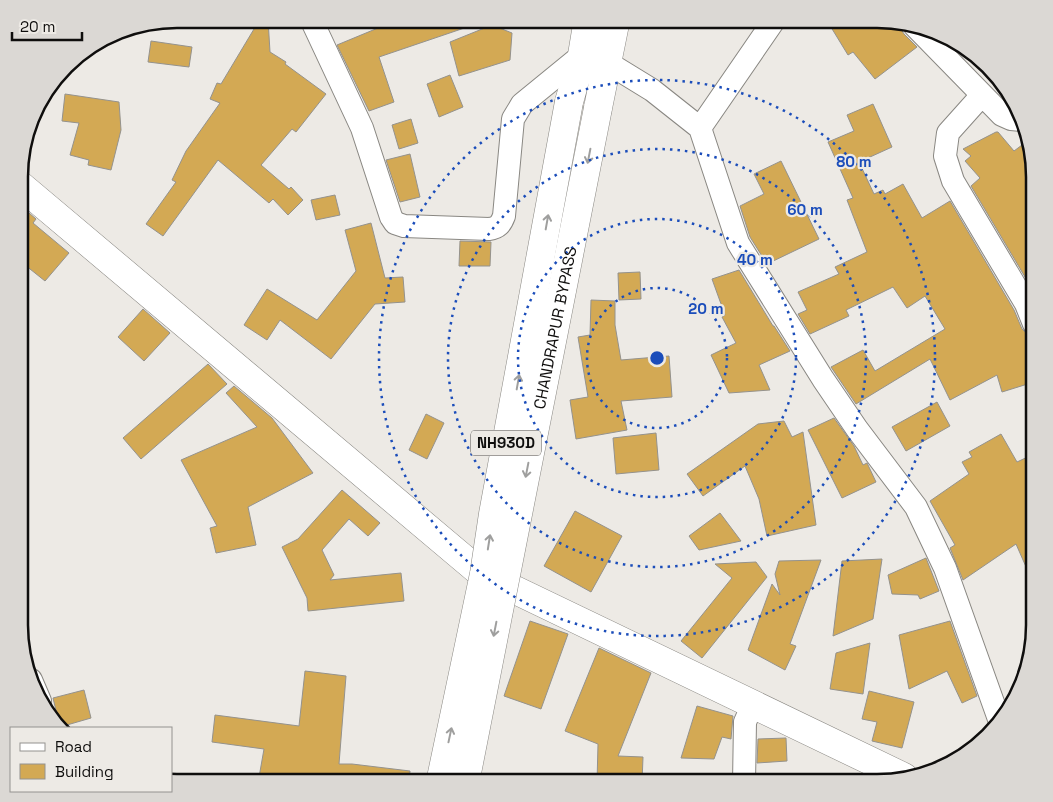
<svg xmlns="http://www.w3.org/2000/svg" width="1053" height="802" font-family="'Space Grotesk',sans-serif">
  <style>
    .building { fill: #d3a954; stroke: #94928d }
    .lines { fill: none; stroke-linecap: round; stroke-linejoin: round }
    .minor-casing { stroke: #898782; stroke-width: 24 }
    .tertiary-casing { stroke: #898782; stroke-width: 29 }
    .trunk-casing { stroke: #898782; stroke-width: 29 }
    .minor { stroke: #fff; stroke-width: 22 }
    .tertiary { stroke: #fff; stroke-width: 28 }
    .trunk { stroke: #fff; stroke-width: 28 }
    .trunk-bridge-casing { stroke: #898782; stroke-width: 29; stroke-linecap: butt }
    .trunk-bridge { stroke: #fff; stroke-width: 28 }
    .oneway { stroke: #9f9f9e }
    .ring { fill: none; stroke: #1b4dba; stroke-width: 2.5; stroke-dasharray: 2.5 5 }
    .labels { text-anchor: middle; stroke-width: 4.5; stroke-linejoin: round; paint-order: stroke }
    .shield { fill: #edeae5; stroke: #52504e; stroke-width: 1 }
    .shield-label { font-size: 15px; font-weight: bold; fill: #0f0e0d }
    .street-label { font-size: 16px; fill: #0f0e0d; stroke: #edeae5 }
    .rim { fill: none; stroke: #0f0e0d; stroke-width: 2.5 }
    .centre { fill: #1b4dba; stroke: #edeae5; stroke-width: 2.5 }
    .ring-label { font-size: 15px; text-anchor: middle; font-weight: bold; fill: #1b4dba; stroke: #edeae5; stroke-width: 4.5; stroke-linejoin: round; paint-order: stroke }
  </style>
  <rect width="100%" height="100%" fill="#edeae5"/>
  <path class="building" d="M260 19H268L270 52 286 62 285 64 326 94 296 132 292 129 261 165 289 189 291 187 303 200 288 215 273 199 269 203 218 160 163 236 146 224 176 182 172 180 186 151 220 103 210 99 217 83 221 84Z
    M405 19H482V22L379 57 394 102 369 111 337 45 378 28Z
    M826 19H886L901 23V29L904 34 917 47 875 79 853 52 848 55Z
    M492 25 512 33 510 60 459 76 450 42Z
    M151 41 192 47 189 67 148 62Z
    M450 75 463 107 439 117 427 84Z
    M65 94 119 102 121 130 111 170 88 165 89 160 70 155 79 123 62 121Z
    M873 104 892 147 859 162 874 194 883 190 885 194 903 184 922 218 950 201 1014 310 1022 329 1030 336 1034 350V382L1002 392 997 375 950 400 930 359 856 404 831 367 863 350 875 371 945 329 925 296 907 308 893 287 846 310 849 316 810 334 798 314 807 310 798 292 839 274 835 267 867 252 847 200 853 198 828 142 854 131 847 115Z
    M411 119 418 143 399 149 392 125Z
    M996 132H998L1014 151 1026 142 1034 177V292L971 186 980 178 965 161 971 156 963 149Z
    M410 154 420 197 400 202 386 160Z
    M781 161 819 239 767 264 750 237 740 206 764 194 754 174Z
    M335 195 340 215 316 220 311 200Z
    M21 206 36 219 33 223 69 253 45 281 20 261Z
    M371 223 385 278 403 277 405 302 375 304 331 359 280 320 267 340 244 325 267 289 317 320 356 271 345 230Z
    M460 241 491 242 490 266H459Z
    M739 270 773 326H774L790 351 759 365 770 390 729 393 711 355 736 343 722 317 725 315 712 279Z
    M640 272 641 299 619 300 618 273Z
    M591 300 615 301V325L621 360 669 356 672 397 621 401 627 430 576 439 570 400 588 397 578 337 590 335Z
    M143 309 170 333 144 361 118 337Z
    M208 364 227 384 141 459 123 438Z
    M234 386 272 418 313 473 248 507 256 545 216 553 210 528 217 526 181 460 257 427 226 393Z
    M937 402 950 426 906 451 892 427Z
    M426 414 444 423 427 459 409 450Z
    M834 418 854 446 863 465 867 463 868 465 876 482 842 498 808 430Z
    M784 421 792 437 803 432 816 525 767 536 759 499 745 466 703 496 687 474 758 424Z
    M656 433 659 470 616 474 613 438Z
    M1001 434 1017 462 1034 454V585L1016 544 963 580 950 548 955 545 930 501 969 474 962 462 972 457 969 452Z
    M342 490 380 523 368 536 349 519 322 550 334 575 330 580 401 573 404 601 308 611 307 598 282 547 298 539Z
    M575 511 622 536 591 592 544 566Z
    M720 513 741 541 699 550 689 536Z
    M926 558 939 591 920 599 918 595 892 594 888 575Z
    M882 559 873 619 833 636 842 561Z
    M821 560 790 644 796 646 785 670 748 650 772 584 780 595 775 574 779 561Z
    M756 562 767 577 702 658 681 641 732 578 715 564Z
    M530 621 568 634 541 709 504 696Z
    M950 621 977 696 962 703 947 671 909 689 899 635Z
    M870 643 863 694 830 689 836 653Z
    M599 648 651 673 618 756 643 757 642 783H597L598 744 565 731Z
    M305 671 346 676 339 764H352L410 771 409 783H258L264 749 212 742 215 715 299 726Z
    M84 690 91 718 60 727 53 698Z
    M869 691 914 702 902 748 872 741 877 722 862 719Z
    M697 706 733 716 731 739 722 737 714 759 681 758Z
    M786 738 787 761 757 763 758 739Z"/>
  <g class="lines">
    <defs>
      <path id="minor" d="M311 19 362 128 391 217 395 223 404 226 489 229C498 228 501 224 504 216L513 119 522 104 582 55 608 63 652 90 700 128 738 243 823 379 857 429 916 507 945 568 1000 722
        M914 25 1002 115 1011 119 1021 120
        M982 95 948 133 945 156 953 181 1026 304 1034 324
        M700 128 775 19
        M31 680 40 701
        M744 783 745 722 753 704"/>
      <path id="tertiary" d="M20 185 482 574 904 777"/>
      <path id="trunk" d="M569 102 582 55 588 19
        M598 108 616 19"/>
    </defs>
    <use href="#minor" class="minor-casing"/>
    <use href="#tertiary" class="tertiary-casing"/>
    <use href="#trunk" class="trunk-casing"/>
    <use href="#minor" class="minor"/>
    <use href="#tertiary" class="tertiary"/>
    <use href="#trunk" class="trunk"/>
    <defs>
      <g id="trunk-bridge">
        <path d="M440 783 484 574 493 514 569 102"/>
        <path id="s1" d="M465 783 598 108"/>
      </g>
    </defs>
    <use href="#trunk-bridge" class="trunk-bridge-casing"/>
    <use href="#trunk-bridge" class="trunk-bridge"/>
  </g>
  <defs><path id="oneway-shaft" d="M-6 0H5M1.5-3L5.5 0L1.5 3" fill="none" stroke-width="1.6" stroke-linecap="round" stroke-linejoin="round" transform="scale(1.25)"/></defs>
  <g class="oneway">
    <use href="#oneway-shaft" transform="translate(589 156) rotate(101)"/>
    <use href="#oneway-shaft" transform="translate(547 222) rotate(-80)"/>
    <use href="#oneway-shaft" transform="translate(518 382) rotate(-80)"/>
    <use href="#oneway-shaft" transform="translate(527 470) rotate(101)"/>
    <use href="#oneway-shaft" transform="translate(489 542) rotate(-81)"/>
    <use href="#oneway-shaft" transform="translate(495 629) rotate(101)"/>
    <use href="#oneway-shaft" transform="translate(450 735) rotate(-78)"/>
  </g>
  <g class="ring">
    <circle cx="657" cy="358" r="70"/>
    <circle cx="657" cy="358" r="139"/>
    <circle cx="657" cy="358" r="209"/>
    <circle cx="657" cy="358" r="278"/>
  </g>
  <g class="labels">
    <rect class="shield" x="471" y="430.5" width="70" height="25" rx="4"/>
    <g class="shield-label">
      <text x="506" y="448">NH930D</text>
    </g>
    <g class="street-label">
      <text dy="6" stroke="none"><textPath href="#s1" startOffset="464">CHANDRAPUR BYPASS</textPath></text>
    </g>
  </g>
  <path d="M0 0H1053V802H0ZM177 28H877A149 149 0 0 1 1026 177V625A149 149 0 0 1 877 774H177A149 149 0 0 1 28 625V177A149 149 0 0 1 177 28Z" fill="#dbd8d4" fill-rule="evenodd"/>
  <path class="rim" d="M177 28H877A149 149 0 0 1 1026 177V625A149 149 0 0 1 877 774H177A149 149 0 0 1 28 625V177A149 149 0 0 1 177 28Z"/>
  <circle cx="657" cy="358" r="8" class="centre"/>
  <g class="ring-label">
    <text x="854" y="167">80 m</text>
    <text x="805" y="215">60 m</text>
    <text x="755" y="265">40 m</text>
    <text x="706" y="314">20 m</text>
  </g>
  <rect x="10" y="727" width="162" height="65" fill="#edeae5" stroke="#94928f"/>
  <rect x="20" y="743" width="25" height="8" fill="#ffffff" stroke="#94928f"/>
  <text x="55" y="752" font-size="15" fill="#0f0e0d">Road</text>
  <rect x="20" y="764" width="25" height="15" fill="#d3a954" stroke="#94928f"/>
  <text x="55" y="777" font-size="15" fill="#0f0e0d">Building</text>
  <path d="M12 32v8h70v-8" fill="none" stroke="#0f0e0d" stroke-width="2.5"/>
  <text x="20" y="32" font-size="15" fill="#0f0e0d" stroke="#edeae5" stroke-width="4" paint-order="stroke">20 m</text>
</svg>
